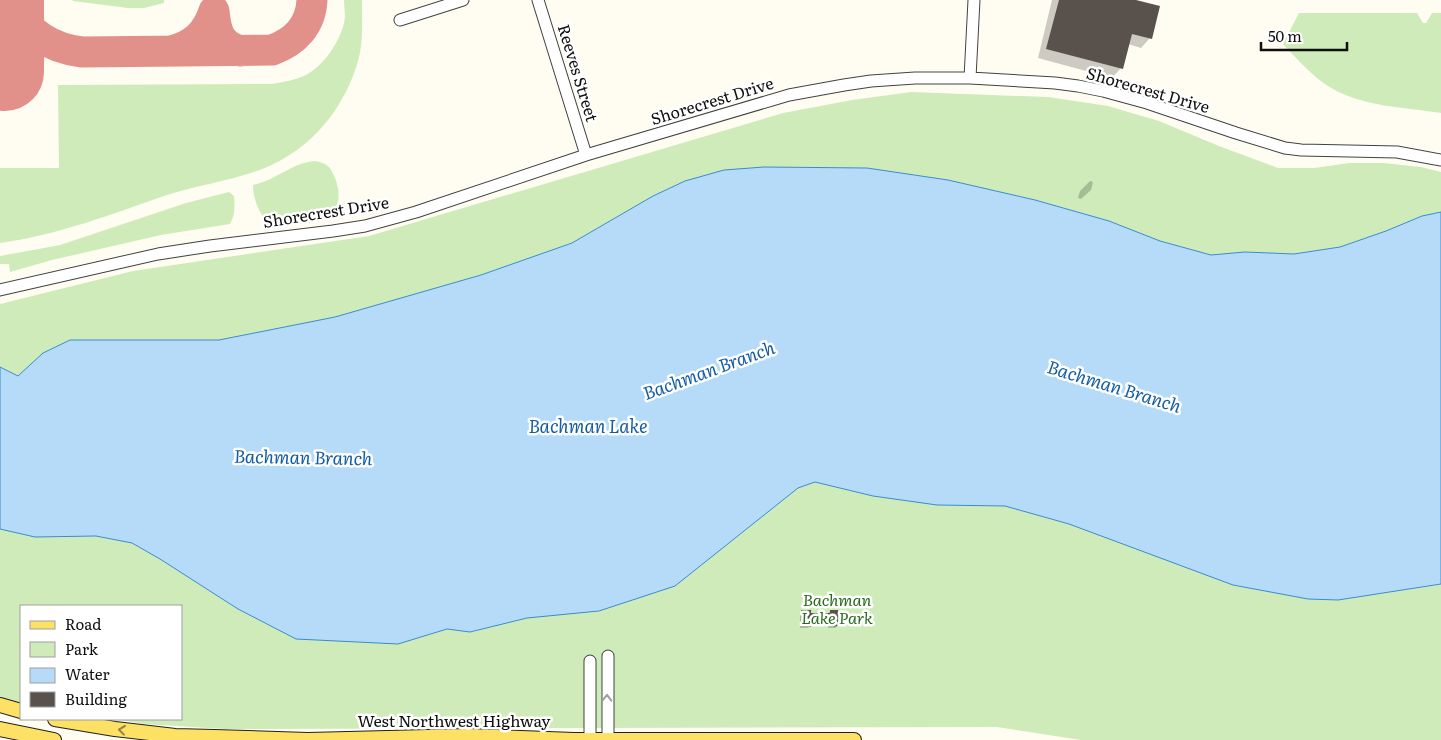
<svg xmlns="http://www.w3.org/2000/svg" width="1441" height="740" font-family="Literata,serif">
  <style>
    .green { fill: #d0ebba }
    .water { fill: #b5dbf8; stroke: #398bd1 }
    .shadow { fill: #0003 }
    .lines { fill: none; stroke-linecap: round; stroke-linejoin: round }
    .taxiway { stroke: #e2918a; stroke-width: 31 }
    .runway { stroke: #e2918a; stroke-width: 78 }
    .building { fill: #59514b }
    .minor-casing { stroke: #424242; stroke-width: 13 }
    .major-casing { stroke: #202020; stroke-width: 16 }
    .minor { stroke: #fff; stroke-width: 11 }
    .major { stroke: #fce165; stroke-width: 14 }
    .oneway { stroke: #9f9f9f }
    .oneway2 { stroke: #91823e }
    .labels { text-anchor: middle; stroke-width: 5; stroke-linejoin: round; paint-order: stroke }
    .street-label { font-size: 16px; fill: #0f0f0f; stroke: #fff }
    .park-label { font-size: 16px; font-style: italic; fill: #286a1d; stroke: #fff }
    .water-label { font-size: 18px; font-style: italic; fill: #145da6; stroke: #fff }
  </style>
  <rect width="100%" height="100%" fill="#fffdf2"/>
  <path class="green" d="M72 0H164V3L144 8H128L73 1Z
    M344 0H362C362 17 363 36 360 53 348 105 312 150 262 169 231 181 198 185 167 195 112 214 58 235 0 243V168H59L58 85 272 84C283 82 296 80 306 75 324 65 339 43 344 23 346 16 344 7 344 0Z
    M1299 13H1417L1423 23H1426L1432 13H1441V113C1403 107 1361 107 1328 86 1311 75 1297 59 1283 44Z
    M911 92 1048 97 1108 106 1159 121 1219 146 1278 168H1314L1349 163H1384L1421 167 1441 172V212L1422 216 1386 231 1340 247 1294 254 1245 252 1211 255 1160 241 1109 221 1035 200 948 180 867 168 764 167 685 181 653 196 572 243 481 275 335 317 219 340H70L43 353 18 376 0 367V304L133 271 369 236 783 113 852 100Z
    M315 161C320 162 325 163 329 167 332 170 333 174 335 178 341 193 341 211 324 218 311 225 285 224 270 226 260 214 253 201 253 185 275 181 293 162 315 161Z
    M229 192 234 196C235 207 235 215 230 224L161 235 52 260 10 272 9 264H0V256L60 245 186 203Z
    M815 482 873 496 937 505 1005 506 1068 524 1372 595 1441 584V740H1081L997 727 224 729 144 724 114 719H181V606H21V703L0 697V529L35 537 96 536 132 543 160 559 238 609 398 644 447 629 470 632 527 618 798 488Z"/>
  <path class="water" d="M764 167 867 168 948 180 1035 200 1109 221 1160 241 1211 255 1245 252 1294 254 1340 247 1386 231 1422 216 1441 212V584L1338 600 1308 599 1233 585 1069 524 1005 506 937 505 873 496 815 482 798 488 675 586 599 611 527 618 470 632 447 629 398 644 296 639 238 609 160 559 132 543 96 536 35 537 0 529V367L18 376 43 353 70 340H219L335 317 481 275 572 243 653 196 685 181 724 170Z"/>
  <path class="shadow" d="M1052 0H1131L1150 38 1141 48 1128 44 1121 68 1112 78 1038 58Z
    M1090 181 1093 182 1091 190 1081 199 1078 198 1080 191Z
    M830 611 837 626 835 628H828V625H810L808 628H800V614L802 612 810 615 829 613Z"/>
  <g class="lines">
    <path class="taxiway" d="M11 0C24 31 49 48 82 52L272 50C295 42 311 25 312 0
      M171 51C194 45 207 33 214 11 216 31 219 45 241 51"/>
    <path class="runway" d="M5 0V72"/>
  </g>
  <path class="building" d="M1059 0H1136L1160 6 1152 39 1132 34 1123 69 1046 49Z
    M801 610H811V613H830V610H838V626L830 627V623L811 624V627H801Z"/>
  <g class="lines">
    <defs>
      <path id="minor" d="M538 0 586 155
        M400 20 463 0
        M970 78 974 0
        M0 290 158 254 210 246 333 231 365 226 416 212 586 155 789 95 844 85 871 81 915 78H970L1055 83 1078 86 1103 91 1147 103 1236 133 1285 148 1301 150 1397 152 1441 160
        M590 661V740
        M608 740V656"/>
      <path id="major" d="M0 705 21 711
        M55 719 115 729 175 736 214 737 308 740 468 736 574 740H854
        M0 729 54 740"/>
    </defs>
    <use href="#minor" class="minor-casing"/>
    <use href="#major" class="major-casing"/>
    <use href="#minor" class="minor"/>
    <use href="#major" class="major"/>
  </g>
  <defs><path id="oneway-chevron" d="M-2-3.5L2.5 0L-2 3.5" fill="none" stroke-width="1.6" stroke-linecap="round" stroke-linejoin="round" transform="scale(1.25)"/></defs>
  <use class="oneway" href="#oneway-chevron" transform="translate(607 698) rotate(-89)"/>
  <use class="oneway2" href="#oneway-chevron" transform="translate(122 730) rotate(-173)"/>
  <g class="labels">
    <g class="street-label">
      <text transform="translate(578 73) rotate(73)" y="6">Reeves Street</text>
      <text transform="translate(1148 90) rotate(16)" y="6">Shorecrest Drive</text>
      <text transform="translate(712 101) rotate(-17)" y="6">Shorecrest Drive</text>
      <text transform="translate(326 212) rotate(-9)" y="6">Shorecrest Drive</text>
      <text x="454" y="727">West Northwest Highway</text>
    </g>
    <g class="park-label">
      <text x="837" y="606">Bachman<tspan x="837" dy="18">Lake Park</tspan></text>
    </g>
    <g class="water-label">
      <text transform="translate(709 371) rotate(-20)" y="6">Bachman Branch</text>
      <text transform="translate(1114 387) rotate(17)" y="6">Bachman Branch</text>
      <text x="588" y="433">Bachman Lake</text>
      <text transform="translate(303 458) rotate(1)" y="6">Bachman Branch</text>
    </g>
  </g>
  <rect x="20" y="605" width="162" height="115" fill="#ffffff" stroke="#9f9f9f"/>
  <rect x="30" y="621" width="25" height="8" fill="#fce165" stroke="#9f9f9f"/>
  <text x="65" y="630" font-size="15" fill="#0f0f0f">Road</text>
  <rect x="30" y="642" width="25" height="15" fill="#d0ebba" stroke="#9f9f9f"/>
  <text x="65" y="655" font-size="15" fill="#0f0f0f">Park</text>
  <rect x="30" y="668" width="25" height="15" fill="#b5dbf8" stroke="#9f9f9f"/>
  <text x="65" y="680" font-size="15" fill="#0f0f0f">Water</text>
  <rect x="30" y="692" width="25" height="15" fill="#59514b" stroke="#9f9f9f"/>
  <text x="65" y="705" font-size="15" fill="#0f0f0f">Building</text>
  <path d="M1261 42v8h86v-8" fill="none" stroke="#0f0f0f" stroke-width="2.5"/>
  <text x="1268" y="42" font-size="15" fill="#0f0f0f" stroke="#ffffff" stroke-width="4" paint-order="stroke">50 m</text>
</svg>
